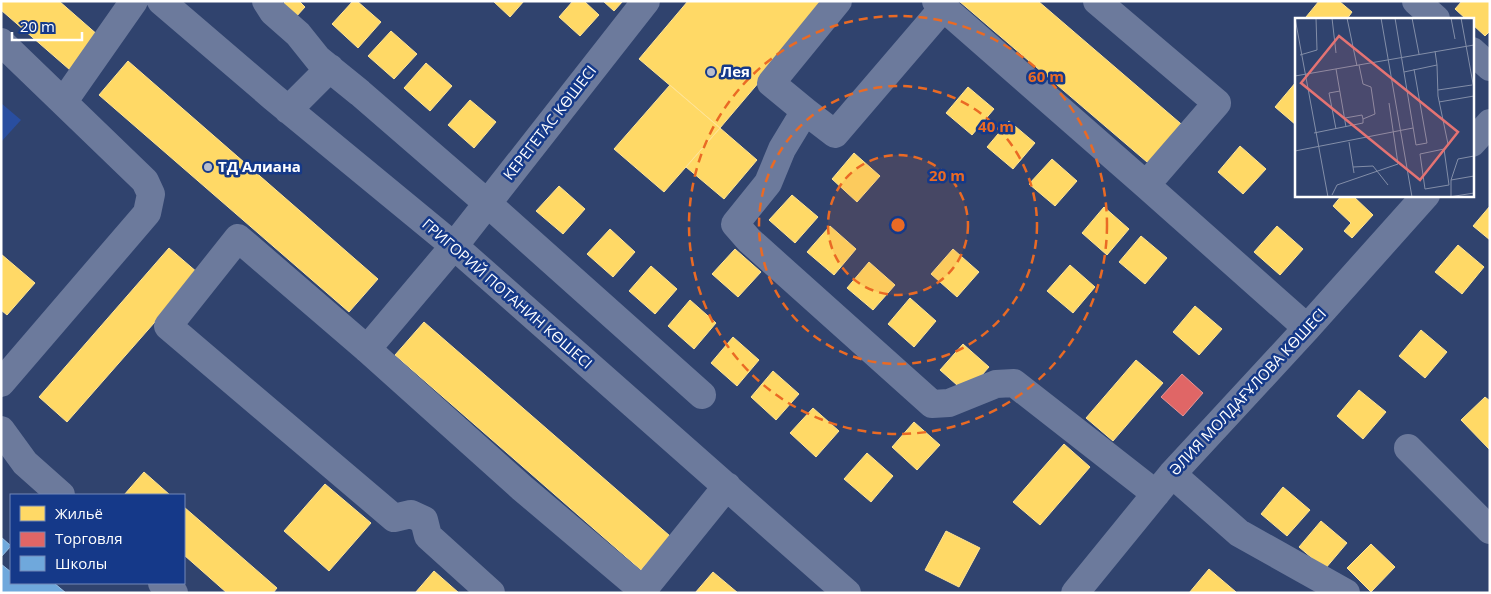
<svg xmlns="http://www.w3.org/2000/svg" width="1491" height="594" font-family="'Open Sans',sans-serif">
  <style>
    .green { fill: #294ea0 }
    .homes { fill: #ffd966; stroke: #ffe494 }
    .shops { fill: #e06666; stroke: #e99494 }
    .schools { fill: #6fa8dc; stroke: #9ac2e6 }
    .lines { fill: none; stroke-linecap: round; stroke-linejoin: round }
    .minor { stroke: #6c7a9c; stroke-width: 28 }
    .ring { fill: none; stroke: #ea6a24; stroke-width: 2.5; stroke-dasharray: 9 6 }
    .poi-dot { fill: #b7bdcc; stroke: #153989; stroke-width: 2 }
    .labels { text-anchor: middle; stroke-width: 5; stroke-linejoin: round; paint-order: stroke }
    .poi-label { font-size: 15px; font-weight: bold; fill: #fff; stroke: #153989; text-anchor: start }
    .street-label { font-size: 15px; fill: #fff; stroke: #153989 }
    .inset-road { fill: none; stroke: #838ea8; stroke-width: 1 }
    .view { fill: #e47373; fill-opacity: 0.15; stroke: #e47373; stroke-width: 2.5 }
    .inset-edge { fill: none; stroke: #fff; stroke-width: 2.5 }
    .centre { fill: #ea6a24; stroke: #153989; stroke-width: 2.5 }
    .ring-label { font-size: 15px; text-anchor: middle; font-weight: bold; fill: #ea6a24; stroke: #153989; stroke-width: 5; stroke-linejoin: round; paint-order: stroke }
  </style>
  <rect width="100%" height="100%" fill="#30436e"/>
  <path class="green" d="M1 103 21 120 1 142Z"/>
  <path class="homes" d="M1 1H59L99 36 70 70 1 10Z
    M286 1H299L305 7 295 18 281 6Z
    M353 1H357L381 22 358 48 332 24Z
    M493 1H524L510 17Z
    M573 1H584L599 15 580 36 559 17Z
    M603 1H623L614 11Z
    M688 1H828L720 128 639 59Z
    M959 1H1038L1187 129 1154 168Z
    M1319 1H1339L1352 12 1347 19H1307L1306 17Z
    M1462 1H1490V31L1485 36 1472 24V19H1466L1455 9Z
    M391 31 417 54 394 79 368 56Z
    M128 61 378 279 349 312 99 95Z
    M426 63 452 86 430 111 404 88Z
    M1296 82V125L1275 107Z
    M670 85 720 128 664 192 614 149Z
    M968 87 994 109 972 135 946 113Z
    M470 100 496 122 474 148 448 125Z
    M1009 121 1035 143 1013 169 987 147Z
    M720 128 757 160 724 199 686 167Z
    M1240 146 1266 169 1243 194 1218 172Z
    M854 153 880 176 857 202 832 179Z
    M1052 159 1077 181 1055 206 1029 184Z
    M559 186 585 209 563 234 536 211Z
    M792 195 818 217 795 243 769 220Z
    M1342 195H1352L1373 215 1352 238 1344 231 1351 223 1333 206Z
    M1490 206V240L1473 226Z
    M1104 207 1129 229 1107 255 1082 233Z
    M830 226 856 249 834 275 807 252Z
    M1277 226 1303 249 1280 275 1254 252Z
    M610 229 635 252 613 277 587 254Z
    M1141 236 1167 258 1145 284 1119 262Z
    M1458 245 1484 267 1462 294 1435 272Z
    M169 248 198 273 67 422 39 397Z
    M735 249 761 272 738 297 712 274Z
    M953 249 979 272 957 297 931 274Z
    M1 254 35 283 7 315 1 310Z
    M869 262 895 285 873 310 847 288Z
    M1070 265 1095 287 1073 313 1047 291Z
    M651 266 677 289 655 314 629 291Z
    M910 298 936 321 914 347 888 324Z
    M690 300 716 323 694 349 668 326Z
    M1195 306 1222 329 1199 355 1173 332Z
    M424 322 670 536 641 570 395 355Z
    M1421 330 1447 352 1425 378 1399 356Z
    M733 337 759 360 737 386 711 363Z
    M963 344 989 367 966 393 940 370Z
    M1136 360 1163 383 1113 441 1086 418Z
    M773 371 799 394 776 420 751 397Z
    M1359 390 1386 412 1363 439 1337 416Z
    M1485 397 1490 401V450L1461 420Z
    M813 408 839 431 816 457 790 433Z
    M914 422 940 445 917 470 892 447Z
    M1064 444 1090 467 1040 525 1013 502Z
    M867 453 893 476 871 502 844 479Z
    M144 472 170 495H124Z
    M325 484 371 523 329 571 284 531Z
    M1283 487 1310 510 1287 536 1261 514Z
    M184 507 277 588 273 593H227L184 555Z
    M1321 521 1347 543 1325 569 1299 547Z
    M946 531 980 548 959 587 925 570Z
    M1371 544 1395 567 1371 592 1347 568Z
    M1209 569 1236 592 1235 593H1189Z
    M434 571 459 593H415Z
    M713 572 738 593H695Z"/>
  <path class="shops" d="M1182 374 1203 393 1183 416 1161 397Z"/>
  <path class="schools" d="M1 537 11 546 1 557Z
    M1 564 11 572V583H54L66 593H2L1 592Z"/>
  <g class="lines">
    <path class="minor" d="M161 1 273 97 454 246 847 593
      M266 1 273 12 298 34 318 59 360 93 487 203 702 395
      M936 1 1146 185 1307 328
      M1097 1 1217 103 1146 185
      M1416 1 1436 19
      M943 8 835 134 805 111 782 149 768 183 735 224 749 240 932 404 949 403 996 384 1014 383 1156 494
      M1 42 145 181 151 194 147 213 1 383
      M1472 51 1490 67
      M64 101 134 1
      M288 110 330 68
      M805 111 771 83 838 1
      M1472 143 1490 123
      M367 349 454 246 646 1
      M1 430 25 463 61 495
      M1408 448 1490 530
      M1172 474 1239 533 1346 593
      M162 583 174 593
      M643 590 727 486
      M491 593 428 536 424 520 411 514 394 518 168 326 238 238 367 349 522 488 646 593
      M1075 593 1172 474 1307 328 1426 195"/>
  </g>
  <circle cx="898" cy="225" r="70" fill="#ea6a24" fill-opacity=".12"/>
  <g class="ring">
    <circle cx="898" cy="225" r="70"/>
    <circle cx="898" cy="225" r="139"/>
    <circle cx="898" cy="225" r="209"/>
  </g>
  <g class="poi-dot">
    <circle cx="711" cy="72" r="5"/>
    <circle cx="208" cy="167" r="5"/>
  </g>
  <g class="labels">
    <g class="poi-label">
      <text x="721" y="77">Лея</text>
      <text x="218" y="172">ТД Алиана</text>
    </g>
    <g class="street-label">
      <text transform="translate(550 123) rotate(-52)" y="5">КЕРЕГЕТАС КӨШЕСІ</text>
      <text transform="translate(507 294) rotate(41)" y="5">ГРИГОРИЙ ПОТАНИН КӨШЕСІ</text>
      <text transform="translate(1248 392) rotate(-47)" y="5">ӘЛИЯ МОЛДАҒҰЛОВА КӨШЕСІ</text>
    </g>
  </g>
  <g transform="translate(1295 18)">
    <rect width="179" height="179" fill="#30436e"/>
    <path class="inset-road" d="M0 0 33 179M37 0 41 35M52 0 62 48M86 0 117 179M100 0 121 127 132 125 119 51M117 0 124 36M156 0 160 21M166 0 179 71M5 37 22 32 21 0M142 47 143 78 153 126 149 131 125 136 130 171 154 167 149 131M41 51 51 109M109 54 142 47 140 33M0 58 179 27M143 72 177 67M144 84 179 78M50 100 67 97 68 101 80 96 76 69 68 66 64 47M41 111 34 75 45 73M19 115 68 105V101M54 124 59 155M0 133 118 110M58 149 78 148 93 167M156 162 163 141 179 138M37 177 42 167 103 146 94 85M156 178V162L179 158M154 179 179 175"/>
    <path class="view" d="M44 18 163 114 125 162 6 65Z"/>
    <rect width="179" height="179" class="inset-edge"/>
  </g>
  <circle cx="898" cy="225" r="8" class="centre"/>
  <g class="ring-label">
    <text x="1046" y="82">60 m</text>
    <text x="996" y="132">40 m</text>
    <text x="947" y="181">20 m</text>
  </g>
  <rect width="1491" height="594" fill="none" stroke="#ffffff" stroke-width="5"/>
  <rect x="10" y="494" width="175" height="90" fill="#153989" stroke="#7388b8"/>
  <rect x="20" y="506" width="25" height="15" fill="#ffd966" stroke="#7388b8"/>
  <text x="55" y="519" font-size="15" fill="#ffffff">Жильё</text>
  <rect x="20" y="532" width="25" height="15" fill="#e06666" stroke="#7388b8"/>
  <text x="55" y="544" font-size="15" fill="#ffffff">Торговля</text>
  <rect x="20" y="556" width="25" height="15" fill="#6fa8dc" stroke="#7388b8"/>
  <text x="55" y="569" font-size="15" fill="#ffffff">Школы</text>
  <path d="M12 32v8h70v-8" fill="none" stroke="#ffffff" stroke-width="2.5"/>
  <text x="20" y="32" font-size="15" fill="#ffffff" stroke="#153989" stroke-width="4" paint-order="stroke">20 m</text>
</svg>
